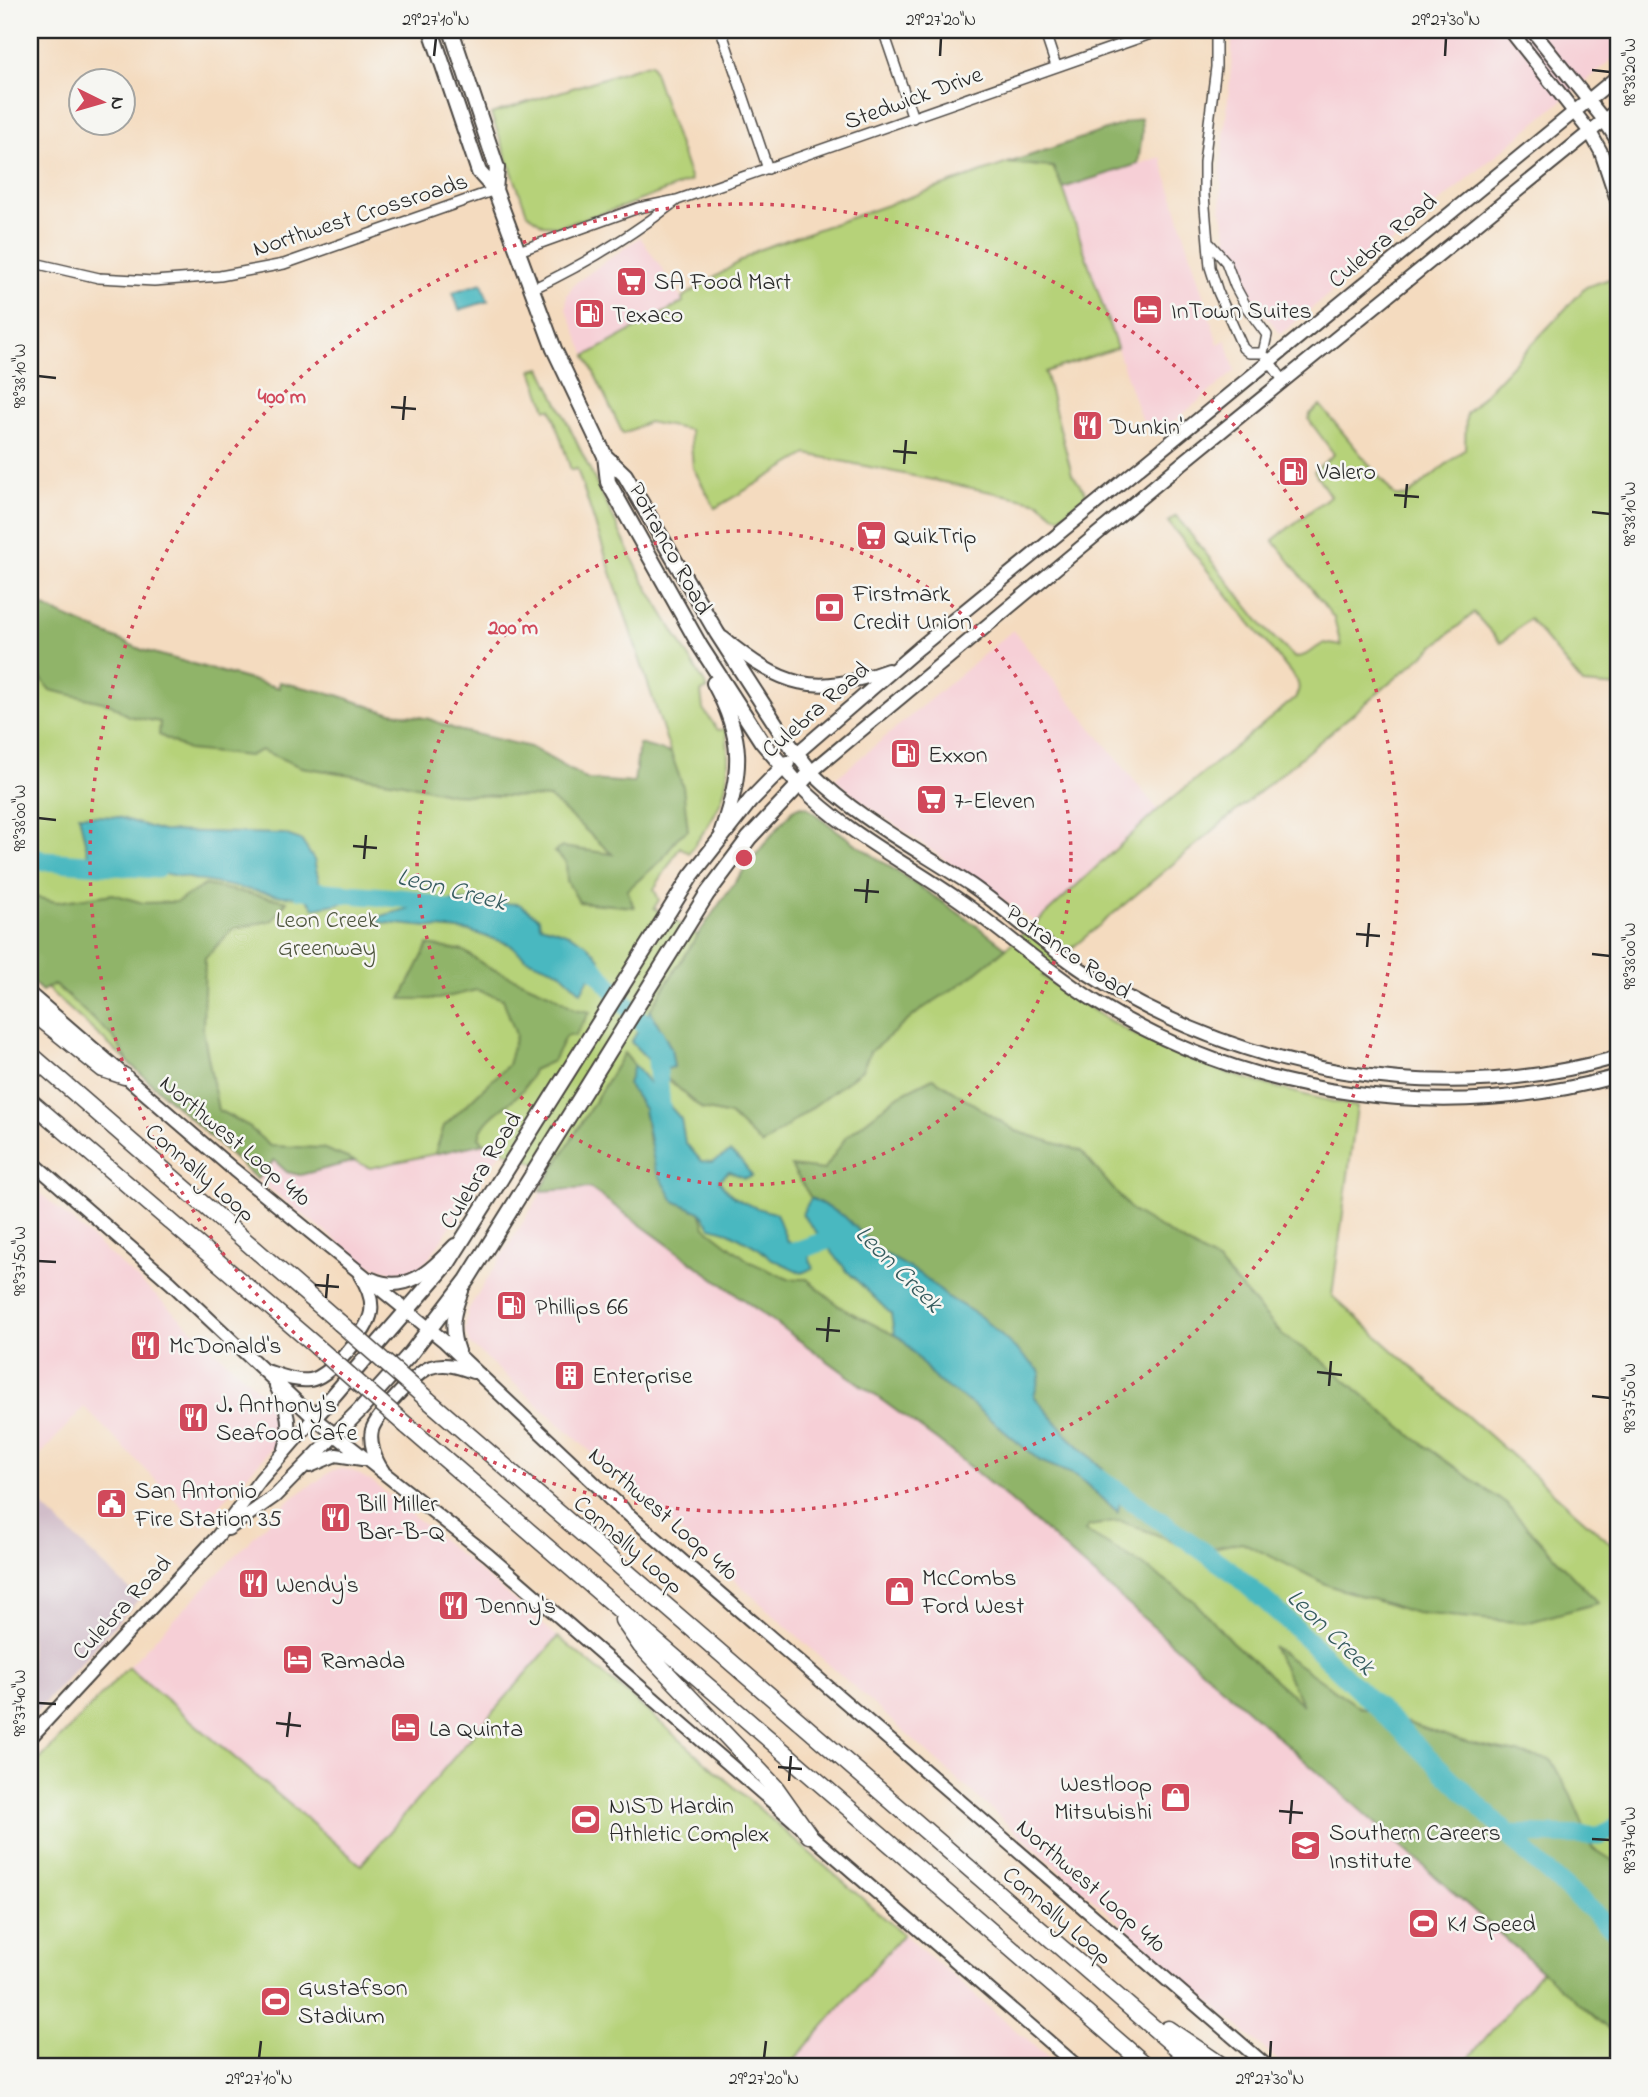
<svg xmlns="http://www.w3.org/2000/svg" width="1648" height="2097" font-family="'Indie Flower',sans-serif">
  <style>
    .built { fill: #f6cfd6 }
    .industrial { fill: #d1bdc9 }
    .green { fill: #b6d279; stroke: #707e52; stroke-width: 2 }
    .forest { fill: #90b469; stroke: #5e704a; stroke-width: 2 }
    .water { fill: #49b8c0; stroke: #3a7276; stroke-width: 2 }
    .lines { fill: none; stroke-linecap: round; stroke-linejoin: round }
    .river { stroke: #49b8c0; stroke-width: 19 }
    .street-casing { stroke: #494541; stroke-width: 12 }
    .secondary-casing { stroke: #494541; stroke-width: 16 }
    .primary-casing { stroke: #494541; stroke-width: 18 }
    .highway-casing { stroke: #494541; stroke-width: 19 }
    .street { stroke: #fff; stroke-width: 9 }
    .secondary { stroke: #fff; stroke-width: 12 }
    .primary { stroke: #fff; stroke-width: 14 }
    .highway { stroke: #fff; stroke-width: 16 }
    .highway-bridge-casing { stroke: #494541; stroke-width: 19; stroke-linecap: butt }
    .highway-bridge { stroke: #fff; stroke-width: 16 }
    .ticks { fill: none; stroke: #2b2b2b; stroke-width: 2.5 }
    .ring { fill: none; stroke: #d1495b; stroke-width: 3.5; stroke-dasharray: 3.5 7 }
    .labels { text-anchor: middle; stroke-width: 5; stroke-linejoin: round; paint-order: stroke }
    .street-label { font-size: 24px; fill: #2b2b2b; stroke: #f6f6f2 }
    .poi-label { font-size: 24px; fill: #2b2b2b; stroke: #f6f6f2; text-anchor: start }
    .park-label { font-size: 24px; fill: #4e553e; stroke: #f6f6f2 }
    .water-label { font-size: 26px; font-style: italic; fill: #365c5f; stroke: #f6f6f2 }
    .centre { fill: #d1495b; stroke: #f6f6f2; stroke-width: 3.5 }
    .ring-label { font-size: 21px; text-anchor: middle; font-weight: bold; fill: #d1495b; stroke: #f6f6f2; stroke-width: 5; stroke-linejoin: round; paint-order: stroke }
    .neatline { fill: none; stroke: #2b2b2b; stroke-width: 2.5 }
    .ticks-label { font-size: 18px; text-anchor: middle; fill: #2b2b2b }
  </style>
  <rect width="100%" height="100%" fill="#f6f6f2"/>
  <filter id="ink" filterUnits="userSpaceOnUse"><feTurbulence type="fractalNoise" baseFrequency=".0143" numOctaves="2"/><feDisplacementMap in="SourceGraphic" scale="14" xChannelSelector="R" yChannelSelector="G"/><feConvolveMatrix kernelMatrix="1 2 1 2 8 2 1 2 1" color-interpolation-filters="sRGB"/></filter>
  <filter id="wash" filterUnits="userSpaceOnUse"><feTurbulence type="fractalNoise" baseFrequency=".00686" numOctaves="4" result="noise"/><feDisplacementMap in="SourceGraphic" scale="28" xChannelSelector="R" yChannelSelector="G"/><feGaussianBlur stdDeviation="1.57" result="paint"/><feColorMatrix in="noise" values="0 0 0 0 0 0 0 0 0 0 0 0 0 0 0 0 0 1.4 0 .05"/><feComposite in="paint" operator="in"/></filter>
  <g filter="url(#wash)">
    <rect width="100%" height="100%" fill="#f4dbbf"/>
    <path class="built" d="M1232 30H1618V54L1281 334 1253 300 1228 240 1221 210V165L1232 59Z
      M1161 157 1218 344 1226 340 1235 371 1155 437 1140 416 1063 188Z
      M640 237 684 301 586 356 566 309 567 295 574 284Z
      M1013 630 1158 810 1108 854 1036 923 864 803 835 779Z
      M484 1143 502 1150 427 1261 418 1268 408 1271 393 1273 368 1265 257 1179 274 1160 287 1172 300 1175 355 1161 370 1168Z
      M555 1171 590 1188 938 1441 1009 1499 1618 2038V2067H1285L1023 1838 470 1344 465 1331 468 1310Z
      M30 1184 142 1283 262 1393 275 1409 279 1423V1435L274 1446 201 1526 84 1407 30 1466Z
      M344 1469 355 1472 374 1483 558 1637 361 1865 128 1667 288 1501 333 1470Z
      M903 1934 1059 2067H788Z"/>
    <path class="industrial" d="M30 1494 139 1599 30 1719Z"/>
    <path class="green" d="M651 63 691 181 622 207 560 226 543 225 527 213 491 114Z
      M1008 163 1053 167 1063 188 1117 348 1045 372 1072 474 1087 494 1060 517 1054 515 1039 502 807 454 715 508 693 468 690 430 648 422 623 434 586 356 683 302 682 298 758 250Z
      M1618 276V687L1583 684 1529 619 1501 643 1474 613 1072 948 1042 976C1070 995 1098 1015 1128 1031 1200 1069 1278 1090 1357 1107L1332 1296 1618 1550V2067H1461L1542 1971 1184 1652 1009 1499 938 1441 590 1188 555 1171 484 1143 370 1168 355 1161 300 1175 287 1172 274 1160 257 1179 30 973V601L142 650 279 688V682L337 695 380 710 429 719 457 730 530 747 588 780 682 787 577 469 571 470 551 409H546L532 370 541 368 643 580 708 689 701 692 703 709 718 730 726 729C733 789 723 805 689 853L680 847 654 889 659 900 654 908 709 942 994 958 1036 923 1158 810 1295 698C1300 690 1300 684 1294 677L1168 522 1176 516 1268 632 1295 658 1305 655 1324 643 1341 646 1334 618 1273 540 1330 496 1314 471 1334 454 1309 420 1310 414 1320 405 1395 496 1406 497 1465 449 1466 414 1586 287Z
      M558 1637 632 1698 903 1934 788 2067H30V1770L128 1667 361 1865Z"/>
    <path class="forest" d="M1141 118 1142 133 1138 164 1063 188 1053 167 1008 163Z
      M30 601 142 650 279 688V682L337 695 380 710 429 719 457 730 530 747 588 780 634 783 639 744 671 753 683 787 688 830 677 838 662 860 627 890 634 907 579 902 567 881 566 862 554 852 562 847 612 854 550 798 451 794 403 783 301 767 261 750 249 756 188 750 159 735 160 722 128 716 111 704 50 690 38 675 30 676Z
      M801 806 807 807C870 859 943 897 1006 948L967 980 922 1009 870 1052 862 1070 762 1145 730 1115 702 1109 659 1071 674 1067 671 1048 650 1010C694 939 738 872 794 809Z
      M205 885 287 901 273 920 233 929 205 958 203 1030 218 1110 247 1125 270 1146 322 1148 355 1161 300 1175 287 1172 274 1160 257 1179 129 1063 114 1038 54 984 42 991 30 980V896L57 902 113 894 143 903 176 902Z
      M428 945 464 951 486 966 551 994 575 1009 590 1012 575 1036 570 1035 565 1037 553 1061 533 1070C523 1105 487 1108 479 1137L484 1143 435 1154 444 1126 508 1065 516 1035 503 999 477 990 438 999H401Z
      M624 1053 634 1065 628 1084 644 1109 649 1142 674 1201 700 1212 705 1227 750 1262 788 1279H807L840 1307 902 1339 936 1380 973 1405 1040 1461 1077 1476 1117 1512 1122 1490 1101 1467 1069 1437 1034 1396 981 1317 946 1296 922 1275 878 1250 844 1216 811 1198 791 1166 824 1170 846 1137 899 1095 933 1078 1016 1131 1081 1151 1132 1211 1219 1263 1283 1336 1319 1358 1413 1437 1506 1504 1598 1603 1526 1623 1416 1613 1330 1586 1242 1542 1208 1549 1178 1543 1121 1521 1089 1526 1085 1531 1144 1566 1193 1600 1232 1642 1303 1705 1272 1646 1359 1707 1469 1743 1551 1760 1571 1796 1593 1848 1618 1864V2038L1009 1499 938 1441 590 1188 540 1191Z"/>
    <path class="water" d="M482 283 488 301 459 310 453 292Z
      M79 815 118 817 162 831 284 834 301 840 314 860 320 885 328 895 341 903 314 908 305 897 282 896 89 859Z
      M454 901 519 904 539 918 540 925C566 932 583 937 600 959L581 992 559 971 527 959 509 944 469 931 377 922 381 916 431 902Z
      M650 1010 671 1048 674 1067 659 1071 631 1042Z
      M634 1065 681 1119 685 1142 701 1161 713 1162 730 1152 741 1161 752 1176 744 1178 729 1171 719 1180C729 1199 755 1209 776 1213L787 1241 807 1251 813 1268 802 1273 770 1258 758 1248 729 1232 711 1227 700 1212 674 1201 655 1168 644 1109 628 1084Z
      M811 1198 844 1216 878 1250 922 1275 946 1296 981 1317 1041 1372 1034 1396 1069 1437 1101 1467 1122 1490 1118 1512 1077 1476 1040 1461 973 1405 936 1380 902 1339 894 1334 891 1314 847 1271 802 1214Z"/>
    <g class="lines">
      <path class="river" d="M30 856 44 861 157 869
        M301 890 411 899 451 911
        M577 949 655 1037 662 1120
        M780 1248 787 1254 834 1238 845 1249
        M1101 1479 1231 1571 1289 1622 1508 1834 1599 1836 1618 1827
        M1508 1834 1538 1864 1618 1933"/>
    </g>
  </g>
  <g filter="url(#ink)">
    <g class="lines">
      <defs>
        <path id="street" d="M721 30 768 169
          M883 30 913 118
          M1044 30 1056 66
          M1216 30V67L1204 162V195L1210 267 1218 292 1243 348 1249 353H1263
          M1210 244 1226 262 1235 286 1247 308 1267 335 1263 353
          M516 252 638 208 677 200 1162 30
          M30 262 99 278 154 281 220 276 284 264 495 190
          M530 290C582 266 631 236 676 201
          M1266 357 1283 380"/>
        <path id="secondary" d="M1510 30 1590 132 1601 152 1618 203
          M1532 30 1604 120 1618 142
          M1618 109 1186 460 811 772C858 819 917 849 971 885 1010 912 1045 946 1085 972 1242 1073 1437 1109 1618 1057
          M723 638C783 687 813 697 888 670
          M796 754 919 648 1618 76
          M799 785C847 834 907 863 962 902 1008 935 1050 973 1098 1003 1251 1098 1445 1124 1618 1076
          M30 994 234 1170 443 1340 608 1496
          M30 1160 171 1283 314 1418 488 1555 1078 2067
          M372 1279C408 1295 431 1269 455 1245
          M458 1351C450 1329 453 1313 462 1291
          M266 1371C280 1375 295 1382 310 1380 330 1377 368 1332 371 1312 373 1299 367 1286 360 1275
          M276 1386C287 1406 293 1427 285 1449
          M310 1466 336 1455 362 1459
          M383 1471C375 1460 369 1442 372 1430 376 1416 417 1371 431 1367 445 1362 459 1367 473 1372
          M622 1509 1268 2067
          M228 1529 275 1496 335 1435
          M30 1738 217 1537 261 1479 314 1418"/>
        <path id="primary" d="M431 30 479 172 495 190 554 349 605 456 608 482 700 646 762 742 799 785
          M451 30 497 168 495 190
          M714 683C745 740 742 771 722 831
          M314 1418 448 1263 691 876 750 801 787 763
          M335 1435 360 1410 411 1353 467 1280 707 894 749 838 811 772 786 740 717 633 625 475 605 456
          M608 1496 622 1509"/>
        <path id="highway" d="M30 1010 103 1069 124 1076
          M30 1054 340 1323
          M30 1101 316 1346
          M428 1400 1199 2067
          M407 1426 1148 2067
          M623 1620 641 1646 775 1787 809 1835
          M1168 2029 1224 2067"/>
      </defs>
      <use href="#street" class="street-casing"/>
      <use href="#secondary" class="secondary-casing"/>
      <use href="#primary" class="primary-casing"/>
      <use href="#highway" class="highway-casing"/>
      <use href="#street" class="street"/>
      <use href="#secondary" class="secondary"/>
      <use href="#primary" class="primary"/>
      <use href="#highway" class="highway"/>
      <defs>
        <path id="highway-bridge" d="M340 1323 428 1400
          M316 1346 407 1426"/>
      </defs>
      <use href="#highway-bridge" class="highway-bridge-casing"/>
      <use href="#highway-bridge" class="highway-bridge"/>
    </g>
  </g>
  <path class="ticks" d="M434 56 436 38M940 56 941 38M1445 56 1446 38M1592 70 1610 72M38 376 56 378M391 407 416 409M403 420 405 396M893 451 917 453M904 464 906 440M1394 495 1419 497M1405 508 1407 484M1592 512 1610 514M38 818 56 820M353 846 377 848M364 859 366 835M854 890 879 892M866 903 868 879M1356 934 1380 936M1367 947 1369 923M1592 954 1610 956M38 1261 56 1262M315 1285 339 1287M326 1298 328 1274M816 1329 840 1331M827 1342 829 1317M1317 1372 1342 1375M1329 1386 1331 1361M1592 1396 1610 1398M38 1703 56 1704M276 1723 301 1726M287 1737 290 1712M778 1767 802 1769M789 1781 791 1756M1279 1811 1303 1813M1290 1824 1292 1800M1592 1839 1610 1840M259 2058 261 2041M764 2058 766 2041M1270 2058 1271 2041"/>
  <g class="ring">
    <circle cx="744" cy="858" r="327"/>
    <circle cx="744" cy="858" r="654"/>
  </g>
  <defs>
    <symbol id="supermarket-square" viewBox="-11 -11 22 22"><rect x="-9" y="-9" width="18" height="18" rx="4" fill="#d1495b" stroke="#f6f6f2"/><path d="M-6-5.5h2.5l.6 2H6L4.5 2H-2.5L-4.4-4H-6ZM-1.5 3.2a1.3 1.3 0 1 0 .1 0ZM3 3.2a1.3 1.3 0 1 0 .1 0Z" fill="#fff"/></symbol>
    <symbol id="hotel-square" viewBox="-11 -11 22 22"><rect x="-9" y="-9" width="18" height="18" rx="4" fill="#d1495b" stroke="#f6f6f2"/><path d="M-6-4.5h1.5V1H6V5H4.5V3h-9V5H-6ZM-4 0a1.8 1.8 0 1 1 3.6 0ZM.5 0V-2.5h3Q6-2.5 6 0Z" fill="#fff"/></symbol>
    <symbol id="fuel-square" viewBox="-11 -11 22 22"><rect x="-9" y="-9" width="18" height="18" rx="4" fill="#d1495b" stroke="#f6f6f2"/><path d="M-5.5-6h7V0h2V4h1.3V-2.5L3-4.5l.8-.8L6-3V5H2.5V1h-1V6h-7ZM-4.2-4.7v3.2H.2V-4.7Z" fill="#fff"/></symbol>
    <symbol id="restaurant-square" viewBox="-11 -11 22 22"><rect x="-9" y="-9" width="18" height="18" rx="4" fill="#d1495b" stroke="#f6f6f2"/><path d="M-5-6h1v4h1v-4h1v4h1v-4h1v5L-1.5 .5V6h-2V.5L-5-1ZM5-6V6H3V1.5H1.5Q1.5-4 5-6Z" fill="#fff"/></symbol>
    <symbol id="bank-square" viewBox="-11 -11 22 22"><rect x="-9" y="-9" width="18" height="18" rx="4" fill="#d1495b" stroke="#f6f6f2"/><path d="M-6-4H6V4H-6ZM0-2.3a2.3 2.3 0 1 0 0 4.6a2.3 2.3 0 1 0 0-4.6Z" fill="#fff"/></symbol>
    <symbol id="building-square" viewBox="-11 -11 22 22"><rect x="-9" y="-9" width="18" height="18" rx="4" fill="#d1495b" stroke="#f6f6f2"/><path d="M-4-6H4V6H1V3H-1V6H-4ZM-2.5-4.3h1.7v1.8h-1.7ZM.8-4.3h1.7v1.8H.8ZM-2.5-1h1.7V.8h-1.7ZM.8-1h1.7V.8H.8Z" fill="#fff"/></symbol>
    <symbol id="civic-square" viewBox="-11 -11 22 22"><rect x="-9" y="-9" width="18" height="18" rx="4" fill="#d1495b" stroke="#f6f6f2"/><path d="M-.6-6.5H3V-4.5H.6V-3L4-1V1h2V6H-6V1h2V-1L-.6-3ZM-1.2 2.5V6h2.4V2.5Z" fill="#fff"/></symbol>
    <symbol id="shop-square" viewBox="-11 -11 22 22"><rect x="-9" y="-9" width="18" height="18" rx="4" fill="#d1495b" stroke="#f6f6f2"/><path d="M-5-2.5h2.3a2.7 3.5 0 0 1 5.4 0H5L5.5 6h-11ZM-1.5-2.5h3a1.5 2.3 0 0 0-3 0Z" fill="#fff"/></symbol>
    <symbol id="stadium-square" viewBox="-11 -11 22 22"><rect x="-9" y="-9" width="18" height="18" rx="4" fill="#d1495b" stroke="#f6f6f2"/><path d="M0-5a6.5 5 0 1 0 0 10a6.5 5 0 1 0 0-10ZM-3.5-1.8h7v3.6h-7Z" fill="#fff"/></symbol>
    <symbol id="university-square" viewBox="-11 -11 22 22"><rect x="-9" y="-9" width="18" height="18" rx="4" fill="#d1495b" stroke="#f6f6f2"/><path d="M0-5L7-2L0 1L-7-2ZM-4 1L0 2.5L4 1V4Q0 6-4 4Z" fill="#fff"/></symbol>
  </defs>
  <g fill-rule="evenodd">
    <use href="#supermarket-square" x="614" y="264" width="35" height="35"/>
    <use href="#hotel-square" x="1130" y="292" width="35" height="35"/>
    <use href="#fuel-square" x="572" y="296" width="35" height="35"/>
    <use href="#restaurant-square" x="1070" y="408" width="35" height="35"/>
    <use href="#fuel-square" x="1276" y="454" width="35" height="35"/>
    <use href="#supermarket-square" x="854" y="518" width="35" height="35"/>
    <use href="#bank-square" x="812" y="590" width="35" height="35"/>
    <use href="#fuel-square" x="888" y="736" width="35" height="35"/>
    <use href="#supermarket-square" x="914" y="782" width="35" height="35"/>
    <use href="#fuel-square" x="494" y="1288" width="35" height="35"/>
    <use href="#restaurant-square" x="128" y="1328" width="35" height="35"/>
    <use href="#building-square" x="552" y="1358" width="35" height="35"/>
    <use href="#restaurant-square" x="176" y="1400" width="35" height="35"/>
    <use href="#civic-square" x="94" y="1486" width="35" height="35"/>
    <use href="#restaurant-square" x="318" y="1500" width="35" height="35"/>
    <use href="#restaurant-square" x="236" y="1566" width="35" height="35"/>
    <use href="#shop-square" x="882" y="1574" width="35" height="35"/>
    <use href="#restaurant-square" x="436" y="1588" width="35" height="35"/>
    <use href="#hotel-square" x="280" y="1642" width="35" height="35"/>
    <use href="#hotel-square" x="388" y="1710" width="35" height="35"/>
    <use href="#shop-square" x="1158" y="1780" width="35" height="35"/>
    <use href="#stadium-square" x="568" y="1802" width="35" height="35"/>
    <use href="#university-square" x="1288" y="1828" width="35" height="35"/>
    <use href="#stadium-square" x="1406" y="1906" width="35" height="35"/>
    <use href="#stadium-square" x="258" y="1984" width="35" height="35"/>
  </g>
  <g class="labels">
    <g class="street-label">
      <text transform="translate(913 97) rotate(-20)" y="8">Stedwick Drive</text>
      <text transform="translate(360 214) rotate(-18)" y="8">Northwest Crossroads</text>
      <text transform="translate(1382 240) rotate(-40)" y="8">Culebra Road</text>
      <text transform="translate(671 548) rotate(61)" y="8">Potranco Road</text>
      <text transform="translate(815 709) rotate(-41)" y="8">Culebra Road</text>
      <text transform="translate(1069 951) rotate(35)" y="8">Potranco Road</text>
      <text transform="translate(236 1140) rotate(40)" y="8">Northwest Loop 410</text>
      <text transform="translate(480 1170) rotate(-58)" y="8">Culebra Road</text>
      <text transform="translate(201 1172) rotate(41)" y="8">Connally Loop</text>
      <text transform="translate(664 1513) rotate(41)" y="8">Northwest Loop 410</text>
      <text transform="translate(629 1544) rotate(41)" y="8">Connally Loop</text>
      <text transform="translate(121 1607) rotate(-47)" y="8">Culebra Road</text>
      <text transform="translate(1092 1885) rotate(41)" y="8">Northwest Loop 410</text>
      <text transform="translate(1058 1915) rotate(41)" y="8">Connally Loop</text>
    </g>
    <g class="poi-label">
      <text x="654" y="289">SA Food Mart</text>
      <text x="1171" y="318">InTown Suites</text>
      <text x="612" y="322">Texaco</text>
      <text x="1110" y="434">Dunkin'</text>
      <text x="1317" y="479">Valero</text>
      <text x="894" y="543">QuikTrip</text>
      <text x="853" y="601">Firstmark<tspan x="853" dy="28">Credit Union</tspan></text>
      <text x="928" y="762">Exxon</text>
      <text x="954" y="808">7-Eleven</text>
      <text x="535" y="1314">Phillips 66</text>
      <text x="169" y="1353">McDonald's</text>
      <text x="592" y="1383">Enterprise</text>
      <text x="216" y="1412">J. Anthony's<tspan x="216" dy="28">Seafood Cafe</tspan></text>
      <text x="135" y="1498">San Antonio<tspan x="135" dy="28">Fire Station 35</tspan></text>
      <text x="358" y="1511">Bill Miller<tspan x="358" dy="28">Bar-B-Q</tspan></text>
      <text x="922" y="1585">McCombs<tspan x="922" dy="28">Ford West</tspan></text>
      <text x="276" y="1592">Wendy's</text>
      <text x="476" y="1613">Denny's</text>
      <text x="321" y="1668">Ramada</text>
      <text x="429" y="1736">La Quinta</text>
      <text x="1152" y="1791" text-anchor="end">Westloop<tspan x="1152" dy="28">Mitsubishi</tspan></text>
      <text x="609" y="1813">NISD Hardin<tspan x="609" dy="28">Athletic Complex</tspan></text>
      <text x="1329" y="1840">Southern Careers<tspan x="1329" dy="28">Institute</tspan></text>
      <text x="1447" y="1931">K1 Speed</text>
      <text x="298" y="1995">Gustafson<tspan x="298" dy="28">Stadium</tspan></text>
    </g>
    <g class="park-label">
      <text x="327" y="927">Leon Creek<tspan x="327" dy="28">Greenway</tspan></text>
    </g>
    <g class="water-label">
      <text transform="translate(452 888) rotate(14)" y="9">Leon Creek</text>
      <text transform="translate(900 1268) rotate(45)" y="9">Leon Creek</text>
      <text transform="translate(1332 1631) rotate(44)" y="9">Leon Creek</text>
    </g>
  </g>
  <circle cx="744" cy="858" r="10" class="centre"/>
  <g class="ring-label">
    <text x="282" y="403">400 m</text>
    <text x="513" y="634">200 m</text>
  </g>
  <rect width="1648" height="2097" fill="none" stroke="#f6f6f2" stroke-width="77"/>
  <g transform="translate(102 102) rotate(95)"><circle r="33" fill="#f6f6f2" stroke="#a5a5a2" stroke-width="2"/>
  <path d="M0-5L12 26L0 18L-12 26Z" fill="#d1495b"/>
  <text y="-10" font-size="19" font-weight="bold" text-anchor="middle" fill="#2b2b2b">N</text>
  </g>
  <rect x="38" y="38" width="1572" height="2020" class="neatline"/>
  <g class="ticks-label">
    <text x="436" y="25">29°27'10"N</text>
    <text x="941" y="25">29°27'20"N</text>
    <text x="1446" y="25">29°27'30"N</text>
    <text transform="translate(1629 72) rotate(-90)" y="6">98°38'20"W</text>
    <text transform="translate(19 376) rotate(-90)" y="6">98°38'10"W</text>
    <text transform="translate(1629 514) rotate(-90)" y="6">98°38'10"W</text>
    <text transform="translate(19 818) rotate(-90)" y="6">98°38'00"W</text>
    <text transform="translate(1629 956) rotate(-90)" y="6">98°38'00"W</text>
    <text transform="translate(19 1261) rotate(-90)" y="6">98°37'50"W</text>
    <text transform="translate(1629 1398) rotate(-90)" y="6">98°37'50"W</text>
    <text transform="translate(19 1703) rotate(-90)" y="6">98°37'40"W</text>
    <text transform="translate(1629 1840) rotate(-90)" y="6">98°37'40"W</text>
    <text x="259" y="2084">29°27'10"N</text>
    <text x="764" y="2084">29°27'20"N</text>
    <text x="1270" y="2084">29°27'30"N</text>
  </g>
</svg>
